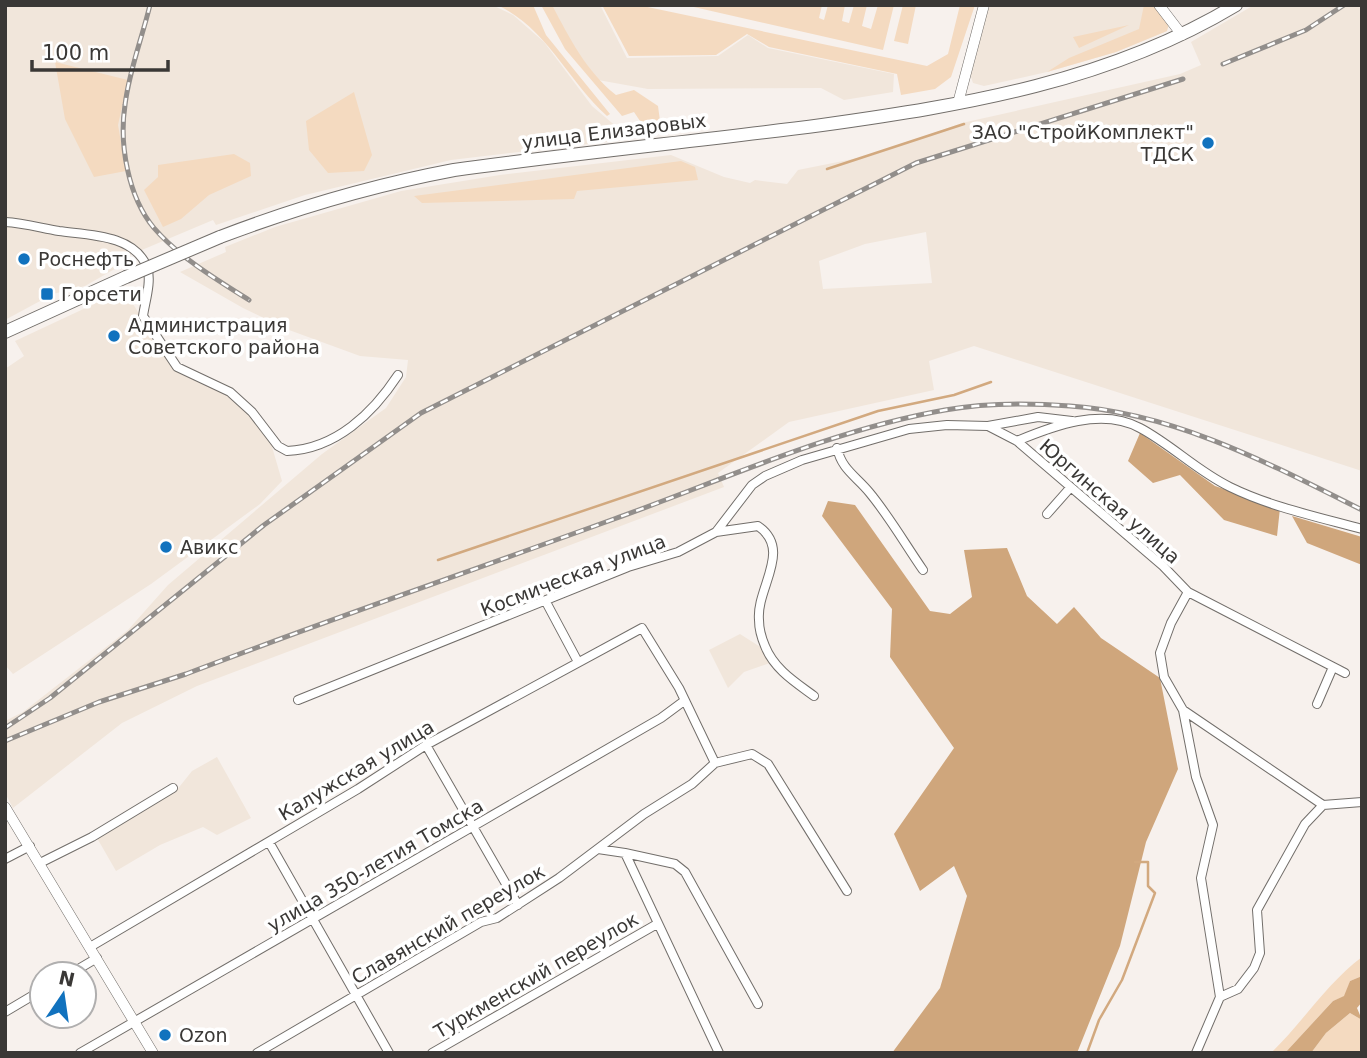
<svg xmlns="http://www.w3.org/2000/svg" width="1367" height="1058" font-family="'DejaVu Sans',sans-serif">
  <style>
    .built { fill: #f1e6db; fill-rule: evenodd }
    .green { fill: #f4dac0 }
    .forest { fill: #cfa67c }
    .water { fill: #d2a97f }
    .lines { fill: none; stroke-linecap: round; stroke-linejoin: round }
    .stream { stroke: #d2a97f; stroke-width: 2.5 }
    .minor-casing { stroke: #726e6a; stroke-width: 10 }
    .tertiary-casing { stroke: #726e6a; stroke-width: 11 }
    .primary-casing { stroke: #726e6a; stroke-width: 14 }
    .minor { stroke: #fff; stroke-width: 8 }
    .tertiary { stroke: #fff; stroke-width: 10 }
    .primary { stroke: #fff; stroke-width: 12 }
    .rail-casing { stroke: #928e8b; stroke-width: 5 }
    .rail { stroke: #fff; stroke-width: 2.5; stroke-dasharray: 8; stroke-linecap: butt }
    .primary-bridge-casing { stroke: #726e6a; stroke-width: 14; stroke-linecap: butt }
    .primary-bridge { stroke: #fff; stroke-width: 12 }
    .poi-dot { fill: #1172be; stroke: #fff; stroke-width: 2.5 }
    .labels { text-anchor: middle; stroke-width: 7; stroke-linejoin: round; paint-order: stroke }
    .street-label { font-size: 19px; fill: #3a3836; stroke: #fff }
    .poi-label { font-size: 19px; fill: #3a3836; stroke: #fff; text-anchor: start }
  </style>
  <rect width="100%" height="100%" fill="#f7f1ed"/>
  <path class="built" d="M5 5H492L513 15 544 42 592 106 631 139 451 160 305 195 216 225 213 220 118 260 120 266 85 286 53 294 5 320Z
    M550 5H600L627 58 718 56 748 35 768 48 894 74 893 92 844 100 821 88 648 89 598 80 573 53Z
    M989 5H1154L1167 31 1116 52 1047 72 984 86 973 83 970 74Z
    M1254 5H1362V471L974 346 929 361 934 390 789 422 718 473 724 487 197 686 122 723 13 808 5 793V721L23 712 128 630 168 585 322 454 386 408 406 377 408 360 360 356 289 330 243 308 180 272 226 252 225 247 275 227 401 191 500 175 671 155 724 177 750 183 755 180 787 184 798 170 873 155 962 123 1180 74 1201 65 1191 42ZM926 232 932 283 823 289 819 261 865 244Z
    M127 294 172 368 228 395 250 414 270 440 282 481 260 504 151 584 13 674 5 665V369L24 356 15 341 107 298Z
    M740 634 762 648 770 663 744 672 728 688 709 650Z
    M217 757 251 818 217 835 203 827 160 845 116 871 97 838 176 791 192 771Z"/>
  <path class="green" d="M497 5H533L546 35 610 114 607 116C568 81 546 27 497 5Z
    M541 5H552C570 39 586 71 616 95L634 90 658 106 660 121 642 124 634 112 622 116 565 49Z
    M602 5H638L927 66 948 54 960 5H975L951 77 935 89 901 95 897 74 769 47 747 34 716 55 629 56Z
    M685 5H822L819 18 824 20 828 5H845L842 21 849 23 854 5H867L862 26 871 29 878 5H894L883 50Z
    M903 5H916L908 44 894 41Z
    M1144 5H1154L1169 24 1167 31 1116 52 1047 72 1069 58 1139 29Z
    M1129 25 1079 48 1073 37Z
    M55 62 128 80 118 125 126 171 94 177 65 119Z
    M354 92 372 155 364 171 328 173 309 150 306 121Z
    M234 154 250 163 251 176 209 195 181 219 163 227 144 190 158 177V165Z
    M681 161 695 167 698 180 577 191 574 199 422 203 414 196Z
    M1362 957V976L1350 981 1345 996 1333 1001 1285 1053H1271C1303 1022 1327 983 1362 957Z
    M1350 1013 1362 1020V1053H1311L1326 1033Z"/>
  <path class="forest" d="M1140 433 1215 486 1280 508 1277 536 1224 520 1180 475 1153 483 1128 461Z
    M828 501 855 505 930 611 950 614 972 597 964 550 1007 548 1027 596 1057 624 1074 607 1101 638 1160 678 1178 769 1146 842 1120 946 1077 1053H892L940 988 967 896 954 866 920 891 894 834 954 748 890 657 892 609 822 516Z
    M1292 516 1362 537V565L1307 543Z"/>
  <path class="water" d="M1362 976V1002L1357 1008 1362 1020 1350 1013 1326 1033 1311 1053H1285L1333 1001 1344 996 1350 981Z"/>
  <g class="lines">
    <path class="stream" d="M827 169 964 124
      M438 560 878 411 954 395 991 382
      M1087 1053 1099 1020 1122 980 1155 893 1148 886V862H1135"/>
    <defs>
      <path id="minor" d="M5 222C24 223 41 228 59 231 87 235 134 234 147 267 152 281 145 302 143 316L177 367 230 392 252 412 278 446 287 451C336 449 373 413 398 375
        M988 426 1038 417 1072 421
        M1017 441C1053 426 1102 407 1140 428 1172 445 1197 471 1230 487 1271 507 1318 517 1362 529
        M837 448C842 470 856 476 869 492 889 516 905 544 923 570
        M1047 514 1070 488
        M716 532 758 526C793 550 756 588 759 620 759 628 762 639 765 646 774 669 795 682 814 696
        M1188 592 1171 623 1160 653 1164 677 1183 710 1323 805 1362 802
        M546 602 577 660
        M298 700 628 567 678 552 716 532 752 485 765 476 802 460 909 429 947 425 988 426 1017 441 1163 566 1188 592 1345 673
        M1317 704 1333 667
        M1183 710 1196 777 1213 825 1201 878 1220 997
        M426 745 518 905
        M269 842 389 1053
        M598 849 625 853 719 1053
        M625 853 675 864 685 872 758 1004
        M5 859 30 846
        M40 863 92 837 173 788
        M90 947 358 789 426 745 642 628 679 688 715 763
        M70 974 97 958
        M5 1012 42 990
        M80 1053 661 718 684 701
        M257 1053 481 922 497 918 559 878 644 814 692 784 715 763 752 754 768 764 847 891
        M432 1053 657 924
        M1196 1053 1220 997 1238 989 1254 968 1260 953 1257 910 1305 824 1323 805"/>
      <path id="tertiary" d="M1159 5 1182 35
        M958 103 984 5
        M5 807 153 1053"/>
      <path id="primary" d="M220 237C296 208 374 185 454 170 576 153 699 141 822 125 966 105 1110 81 1236 5
        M5 332 126 277"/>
    </defs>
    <use href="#minor" class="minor-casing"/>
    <use href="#tertiary" class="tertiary-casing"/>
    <use href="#primary" class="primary-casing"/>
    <use href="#minor" class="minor"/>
    <use href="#tertiary" class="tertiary"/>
    <use href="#primary" class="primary"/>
    <defs>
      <path id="rail" d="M150 5C142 38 129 71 125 105 119 144 128 197 154 228 179 257 217 280 249 300
        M1223 64 1306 30 1344 5
        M5 728 50 698 264 525 421 413 916 163 1183 79
        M5 741 99 702 186 674C328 620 471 571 614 519 723 480 831 430 945 410 985 403 1030 403 1070 406 1175 413 1270 464 1362 510"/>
    </defs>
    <use href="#rail" class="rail-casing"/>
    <use href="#rail" class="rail"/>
    <defs>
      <path id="primary-bridge" d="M126 277 220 237"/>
    </defs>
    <use href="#primary-bridge" class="primary-bridge-casing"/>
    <use href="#primary-bridge" class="primary-bridge"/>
  </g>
  <g class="poi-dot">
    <circle cx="1208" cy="143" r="7"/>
    <circle cx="24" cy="259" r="7"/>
    <rect x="40" y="287" width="14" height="14" rx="3.5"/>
    <circle cx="114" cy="336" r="7"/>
    <circle cx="166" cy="547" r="7"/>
    <circle cx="165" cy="1035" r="7"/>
  </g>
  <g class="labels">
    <g class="street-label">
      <text transform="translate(614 131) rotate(-7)" y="7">улица Елизаровых</text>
      <text transform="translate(1110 501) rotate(41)" y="7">Юргинская улица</text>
      <text transform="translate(573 575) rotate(-21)" y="7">Космическая улица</text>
      <text transform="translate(356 770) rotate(-31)" y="7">Калужская улица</text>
      <text transform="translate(375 865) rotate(-30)" y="7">улица 350-летия Томска</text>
      <text transform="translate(448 924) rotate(-30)" y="7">Славянский переулок</text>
      <text transform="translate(536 975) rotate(-30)" y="7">Туркменский переулок</text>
    </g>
    <g class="poi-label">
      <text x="1194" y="139" text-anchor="end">ЗАО "СтройКомплект"<tspan x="1194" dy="22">ТДСК</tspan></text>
      <text x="38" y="266">Роснефть</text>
      <text x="61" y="301">Горсети</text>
      <text x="128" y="332">Администрация<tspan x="128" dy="22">Советского района</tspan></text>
      <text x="180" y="554">Авикс</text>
      <text x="179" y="1042">Ozon</text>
    </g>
  </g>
  <rect width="1367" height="1058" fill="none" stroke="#3a3836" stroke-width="14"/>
  <g transform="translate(63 995) rotate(13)"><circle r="33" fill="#ffffff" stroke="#b0afaf" stroke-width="2"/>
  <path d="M0-5L12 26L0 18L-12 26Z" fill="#1172be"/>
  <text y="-10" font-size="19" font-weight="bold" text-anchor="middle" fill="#3a3836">N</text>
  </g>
  <path d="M32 60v10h136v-10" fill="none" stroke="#3a3836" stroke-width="3.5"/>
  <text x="42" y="60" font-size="21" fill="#3a3836" stroke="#ffffff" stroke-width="5" paint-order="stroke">100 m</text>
</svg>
